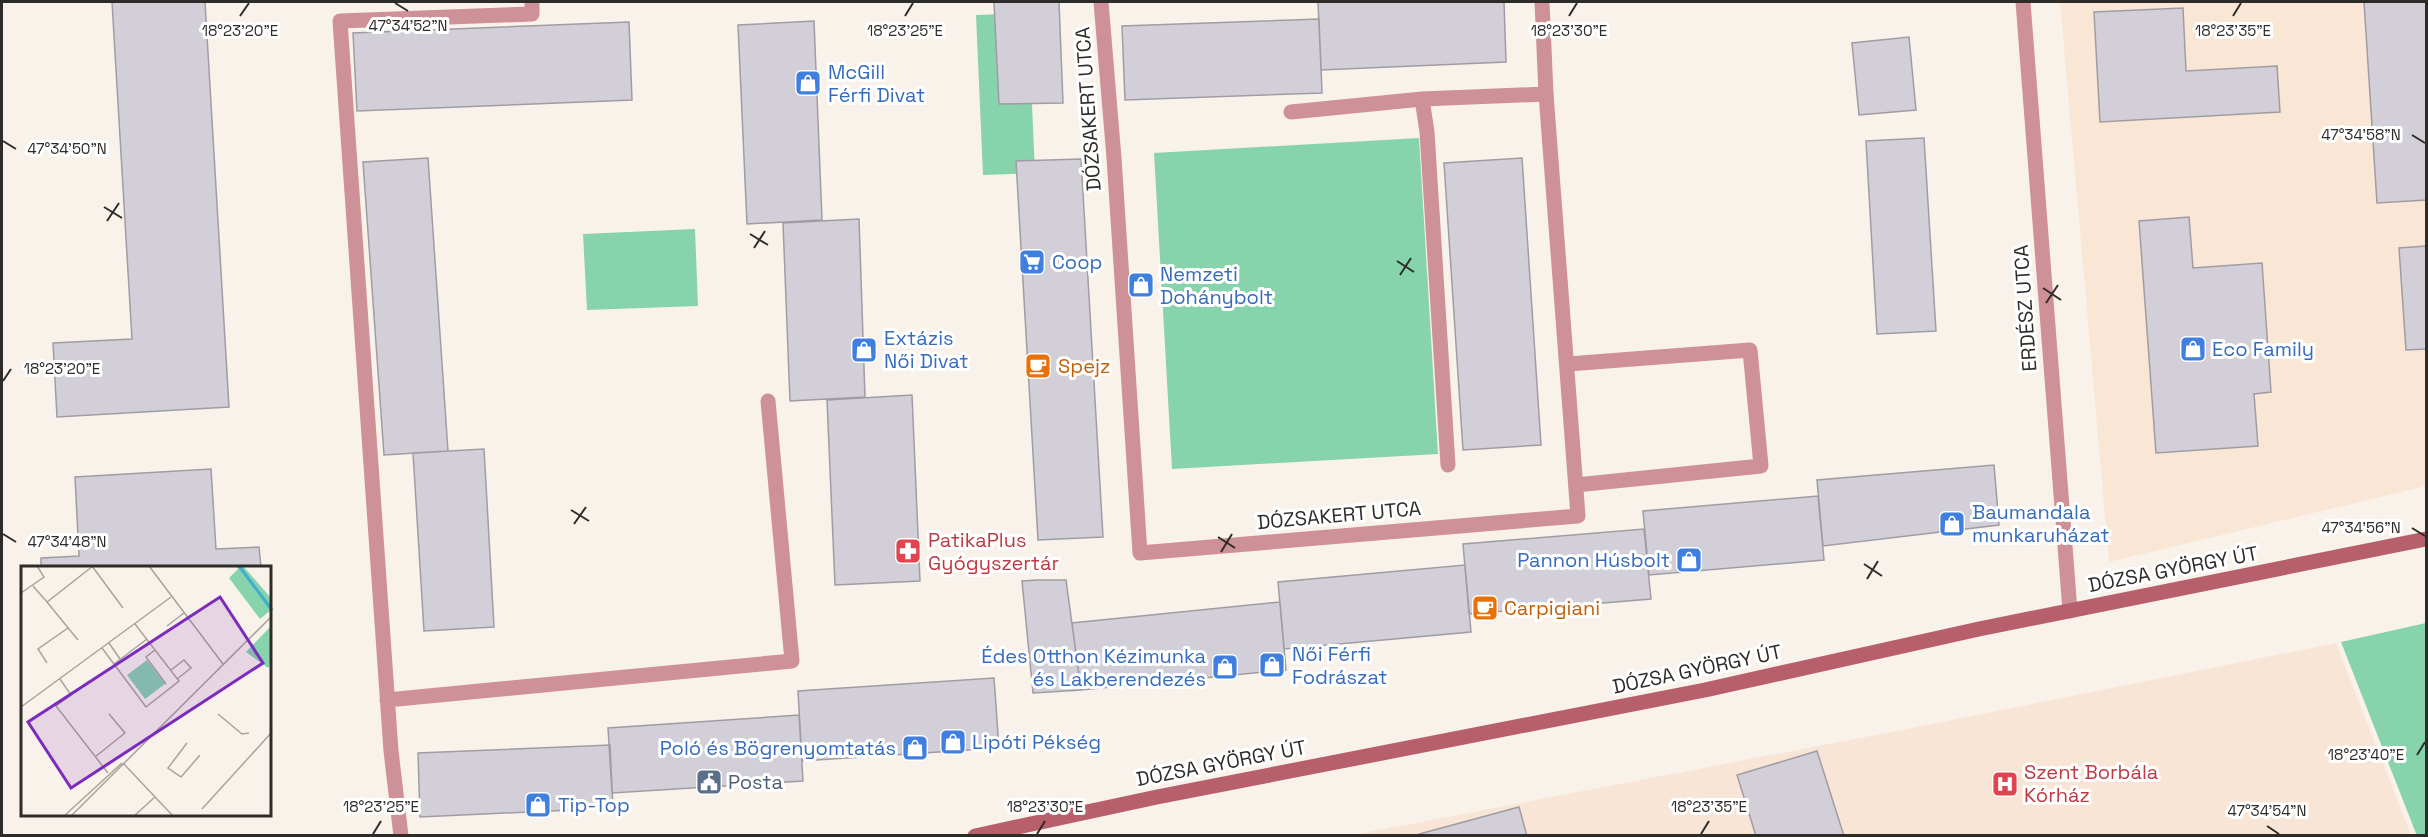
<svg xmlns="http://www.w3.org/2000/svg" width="2428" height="837" font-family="'Space Grotesk',sans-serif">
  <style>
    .industrial { fill: #f9e6d5 }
    .medical { fill: #f9e5d6 }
    .green { fill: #86d3ac }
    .building { fill: #d3cfd8; stroke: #a09ca4; stroke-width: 1.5 }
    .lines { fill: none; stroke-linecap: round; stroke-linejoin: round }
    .lane { stroke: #cf9198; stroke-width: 15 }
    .street { stroke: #cf9198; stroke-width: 15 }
    .secondary { stroke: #b85f6c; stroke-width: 15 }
    .ticks { fill: none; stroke: #2e2c29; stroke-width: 2 }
    .labels { text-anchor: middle; stroke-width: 6; stroke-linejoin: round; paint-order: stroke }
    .shop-label { font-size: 20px; fill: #366cbe; stroke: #fff; text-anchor: start }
    .street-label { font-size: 20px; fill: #2e2c29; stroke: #fff }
    .food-label { font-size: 20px; fill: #c56008; stroke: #fff; text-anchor: start }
    .health-label { font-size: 20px; fill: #be3a42; stroke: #fff; text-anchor: start }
    .service-label { font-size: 20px; fill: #4e5e75; stroke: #fff; text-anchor: start }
    .inset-river { fill: none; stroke: #3daecd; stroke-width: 3 }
    .inset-road { fill: none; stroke: #a8a39d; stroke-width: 1.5 }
    .view { fill: #7b2cbf; fill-opacity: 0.15; stroke: #7b2cbf; stroke-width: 3 }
    .inset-edge { fill: none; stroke: #2e2c29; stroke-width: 3 }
    .ticks-label { font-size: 15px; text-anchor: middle; fill: #2e2c29; stroke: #fff; stroke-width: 6; stroke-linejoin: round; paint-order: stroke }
  </style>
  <rect width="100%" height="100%" fill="#f9f2ea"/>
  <path class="industrial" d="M2060 2H2426V486L2109 562Z"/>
  <path class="medical" d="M2336 643 2411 835 1348 836 1891 732Z"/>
  <path class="green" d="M1028 13 1035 173 983 175 976 15Z
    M1419 138 1438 454 1172 469 1154 153Z
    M695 229 698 306 587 310 583 234Z
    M2426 623V835L2417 836 2341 642Z"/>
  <path class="building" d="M112 2H205L229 407 57 417 53 343 132 339Z
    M994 2H1059L1063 103 999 104Z
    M1318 2H1504L1506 62 1321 70Z
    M2364 2H2426V200L2377 203Z
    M2183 8 2186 71 2277 66 2280 112 2100 122 2094 12Z
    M1319 19 1322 93 1125 100 1122 26Z
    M814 21 822 220 747 224 738 25Z
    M629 22 632 100 357 111 353 33Z
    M1909 37 1916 110 1859 115 1852 43Z
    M1924 138 1936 331 1877 334 1866 141Z
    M428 158 448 451 384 455 363 162Z
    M1522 158 1541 445 1463 450 1444 163Z
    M1081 159 1103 537 1038 540 1016 161Z
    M2189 217 2193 268 2262 263 2271 392 2254 394 2258 446 2156 453 2139 221Z
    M859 219 865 397 790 401 783 223Z
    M2426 246V349L2406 350 2399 248Z
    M912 395 920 581 835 585 827 400Z
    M484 449 494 627 424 631 413 453Z
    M1994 465 1999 525 1823 546 1817 480Z
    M211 469 216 549 259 547 261 567H41V558L79 556 75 477Z
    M1818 496 1824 560 1649 575 1643 511Z
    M1644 529 1651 599 1469 614 1463 544Z
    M1465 565 1471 632 1284 649 1278 582Z
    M1037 580H1066L1081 690 1033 693 1022 581Z
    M1280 602 1286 670 1081 690 1072 623Z
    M994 678 999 748 802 761 798 691Z
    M799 715 803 781 612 793 608 728Z
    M610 745 613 808 420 817 418 753Z
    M1817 751 1844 836H1756L1737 775Z
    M1519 807 1527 836H1412Z"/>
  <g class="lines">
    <path class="lane" d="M1291 112 1422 99
      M1568 364 1750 350 1761 466 1576 485
      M1448 465 1427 132 1422 99 1546 94"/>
    <path class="street" d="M1101 2 1114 158 1140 553 1578 516 1546 94 1542 2
      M2023 2 2070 611
      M387 700 792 661 768 401
      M401 836 391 751 340 21 532 14V2"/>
    <path class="secondary" d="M975 836 1157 797 1705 690 1979 629 2426 539"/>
  </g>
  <path class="ticks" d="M395 3 408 11M240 16 249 3M905 16 913 3M1569 16 1577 3M2233 16 2241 3M2412 135 2425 143M3 141 16 149M104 207 122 218M107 221 119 203M750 234 768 245M754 248 765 231M1397 261 1414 272M1400 275 1411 258M2043 288 2061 300M2046 303 2058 285M3 381 11 369M571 510 589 521M574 524 586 507M2412 528 2425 536M3 534 16 542M1218 537 1235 548M1221 552 1232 534M1864 564 1882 576M1867 579 1878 561M2417 755 2425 742M2267 826 2279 834M373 834 381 821M1037 834 1045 821M1701 834 1709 821"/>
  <defs>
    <symbol id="shop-square" viewBox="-11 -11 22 22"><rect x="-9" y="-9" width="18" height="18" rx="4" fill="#3f7fe0" stroke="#fff"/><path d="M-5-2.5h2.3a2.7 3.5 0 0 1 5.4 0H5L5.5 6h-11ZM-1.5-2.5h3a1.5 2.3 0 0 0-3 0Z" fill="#fff"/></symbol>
    <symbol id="supermarket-square" viewBox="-11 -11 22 22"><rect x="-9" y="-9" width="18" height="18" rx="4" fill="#3f7fe0" stroke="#fff"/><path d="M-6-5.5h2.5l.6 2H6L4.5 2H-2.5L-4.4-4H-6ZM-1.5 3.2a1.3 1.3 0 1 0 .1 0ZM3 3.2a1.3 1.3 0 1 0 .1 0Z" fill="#fff"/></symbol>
    <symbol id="cafe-square" viewBox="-11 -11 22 22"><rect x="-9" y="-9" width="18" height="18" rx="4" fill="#e8710a" stroke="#fff"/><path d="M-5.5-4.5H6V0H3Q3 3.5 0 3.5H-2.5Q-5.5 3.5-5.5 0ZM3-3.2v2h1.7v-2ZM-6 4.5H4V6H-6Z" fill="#fff"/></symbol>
    <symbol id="pharmacy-square" viewBox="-11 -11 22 22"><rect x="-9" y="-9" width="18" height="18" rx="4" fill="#e0444e" stroke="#fff"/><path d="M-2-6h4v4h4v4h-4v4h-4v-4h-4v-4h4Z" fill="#fff"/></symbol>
    <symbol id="civic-square" viewBox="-11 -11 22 22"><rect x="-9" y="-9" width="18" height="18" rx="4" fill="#5c6f8a" stroke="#fff"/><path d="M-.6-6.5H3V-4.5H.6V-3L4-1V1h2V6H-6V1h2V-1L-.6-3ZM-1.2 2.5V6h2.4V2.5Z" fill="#fff"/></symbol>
    <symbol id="hospital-square" viewBox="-11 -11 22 22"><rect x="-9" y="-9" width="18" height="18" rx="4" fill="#e0444e" stroke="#fff"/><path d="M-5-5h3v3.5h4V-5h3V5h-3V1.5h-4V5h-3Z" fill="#fff"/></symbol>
  </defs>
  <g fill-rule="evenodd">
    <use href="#shop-square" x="793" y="68" width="30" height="30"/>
    <use href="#supermarket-square" x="1017" y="247" width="30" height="30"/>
    <use href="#shop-square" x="1126" y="270" width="30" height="30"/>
    <use href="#shop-square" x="2178" y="334" width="30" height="30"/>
    <use href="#shop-square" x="849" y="335" width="30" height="30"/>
    <use href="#cafe-square" x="1023" y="351" width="30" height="30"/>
    <use href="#shop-square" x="1937" y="509" width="30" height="30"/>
    <use href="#pharmacy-square" x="893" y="536" width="30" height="30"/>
    <use href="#shop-square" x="1674" y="545" width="30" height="30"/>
    <use href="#cafe-square" x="1470" y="593" width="30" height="30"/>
    <use href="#shop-square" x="1257" y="650" width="30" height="30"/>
    <use href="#shop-square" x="1210" y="652" width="30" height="30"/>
    <use href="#shop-square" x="938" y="727" width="30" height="30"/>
    <use href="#shop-square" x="900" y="733" width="30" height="30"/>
    <use href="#civic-square" x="694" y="767" width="30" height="30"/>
    <use href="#hospital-square" x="1990" y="769" width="30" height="30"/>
    <use href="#shop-square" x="523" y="790" width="30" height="30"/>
  </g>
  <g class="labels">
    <g class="shop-label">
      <text x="828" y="79">McGill<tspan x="828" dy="23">Férfi Divat</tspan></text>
      <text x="1052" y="269">Coop</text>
      <text x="1160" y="281">Nemzeti<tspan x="1160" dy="23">Dohánybolt</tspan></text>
      <text x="884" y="345">Extázis<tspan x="884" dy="23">Női Divat</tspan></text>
      <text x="2212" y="356">Eco Family</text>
      <text x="1972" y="519">Baumandala<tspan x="1972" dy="23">munkaruházat</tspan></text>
      <text x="1670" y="567" text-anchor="end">Pannon Húsbolt</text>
      <text x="1292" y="661">Női Férfi<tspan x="1292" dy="23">Fodrászat</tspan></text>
      <text x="1206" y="663" text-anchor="end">Édes Otthon Kézimunka<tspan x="1206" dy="23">és Lakberendezés</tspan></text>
      <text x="972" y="749">Lipóti Pékség</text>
      <text x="896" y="755" text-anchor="end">Poló és Bögrenyomtatás</text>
      <text x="558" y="812">Tip-Top</text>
    </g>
    <g class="street-label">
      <text transform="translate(1088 109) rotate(-94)" y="7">DÓZSAKERT UTCA</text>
      <text transform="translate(2025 308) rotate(-94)" y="7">ERDÉSZ UTCA</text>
      <text transform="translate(1339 515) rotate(-5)" y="7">DÓZSAKERT UTCA</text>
      <text transform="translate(2173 569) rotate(-11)" y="7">DÓZSA GYÖRGY ÚT</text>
      <text transform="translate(1697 669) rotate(-12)" y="7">DÓZSA GYÖRGY ÚT</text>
      <text transform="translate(1221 763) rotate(-11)" y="7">DÓZSA GYÖRGY ÚT</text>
    </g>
    <g class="food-label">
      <text x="1058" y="373">Spejz</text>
      <text x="1504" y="615">Carpigiani</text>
    </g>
    <g class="health-label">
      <text x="928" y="547">PatikaPlus<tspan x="928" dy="23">Gyógyszertár</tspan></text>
      <text x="2024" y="779">Szent Borbála<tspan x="2024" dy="23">Kórház</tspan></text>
    </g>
    <g class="service-label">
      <text x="728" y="789">Posta</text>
    </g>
  </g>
  <g transform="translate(21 566)">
    <rect width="250" height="250" fill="#f9f2ea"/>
    <path d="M215 0H222L250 32V44L239 53 208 12 217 3ZM250 60V98L247 102 225 86ZM126 94 144 118 124 133 106 109Z" fill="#86d3ac"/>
    <path class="inset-river" d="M218 0 251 44"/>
    <path class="inset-road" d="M71 0 102 42M128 0 202 98M12 20 26 36 72 0M0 27 23 11 16 0M26 36 57 74M146 60 163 47M88 77 99 93M81 82 125 141 158 115 114 58M134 84 125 91 145 118M26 97 17 83 47 62M93 98 126 73M150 104 163 94 170 102 156 113M39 113 50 129 35 140 87 207M0 141 150 31M197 148 221 168 228 167M166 177 147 202 160 211 179 189M74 191 104 167 88 148M102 197 152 250M181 243 251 166M43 250 101 197M50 250 251 50M113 250 134 231"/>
    <path class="view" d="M199 31 242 97 50 222 7 156Z"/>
    <rect width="250" height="250" class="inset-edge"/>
  </g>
  <g class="ticks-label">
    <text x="408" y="31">47°34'52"N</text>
    <text x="240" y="36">18°23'20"E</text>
    <text x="905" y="36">18°23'25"E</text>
    <text x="1569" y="36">18°23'30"E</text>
    <text x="2233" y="36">18°23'35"E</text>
    <text x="2361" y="140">47°34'58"N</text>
    <text x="67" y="154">47°34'50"N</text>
    <text x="62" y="374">18°23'20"E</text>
    <text x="2361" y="533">47°34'56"N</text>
    <text x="67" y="547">47°34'48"N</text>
    <text x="2366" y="760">18°23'40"E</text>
    <text x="381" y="812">18°23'25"E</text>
    <text x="1045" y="812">18°23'30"E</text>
    <text x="1709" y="812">18°23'35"E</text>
    <text x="2267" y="816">47°34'54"N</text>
  </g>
  <rect width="2428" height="837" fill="none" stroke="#2e2c29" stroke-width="6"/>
</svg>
